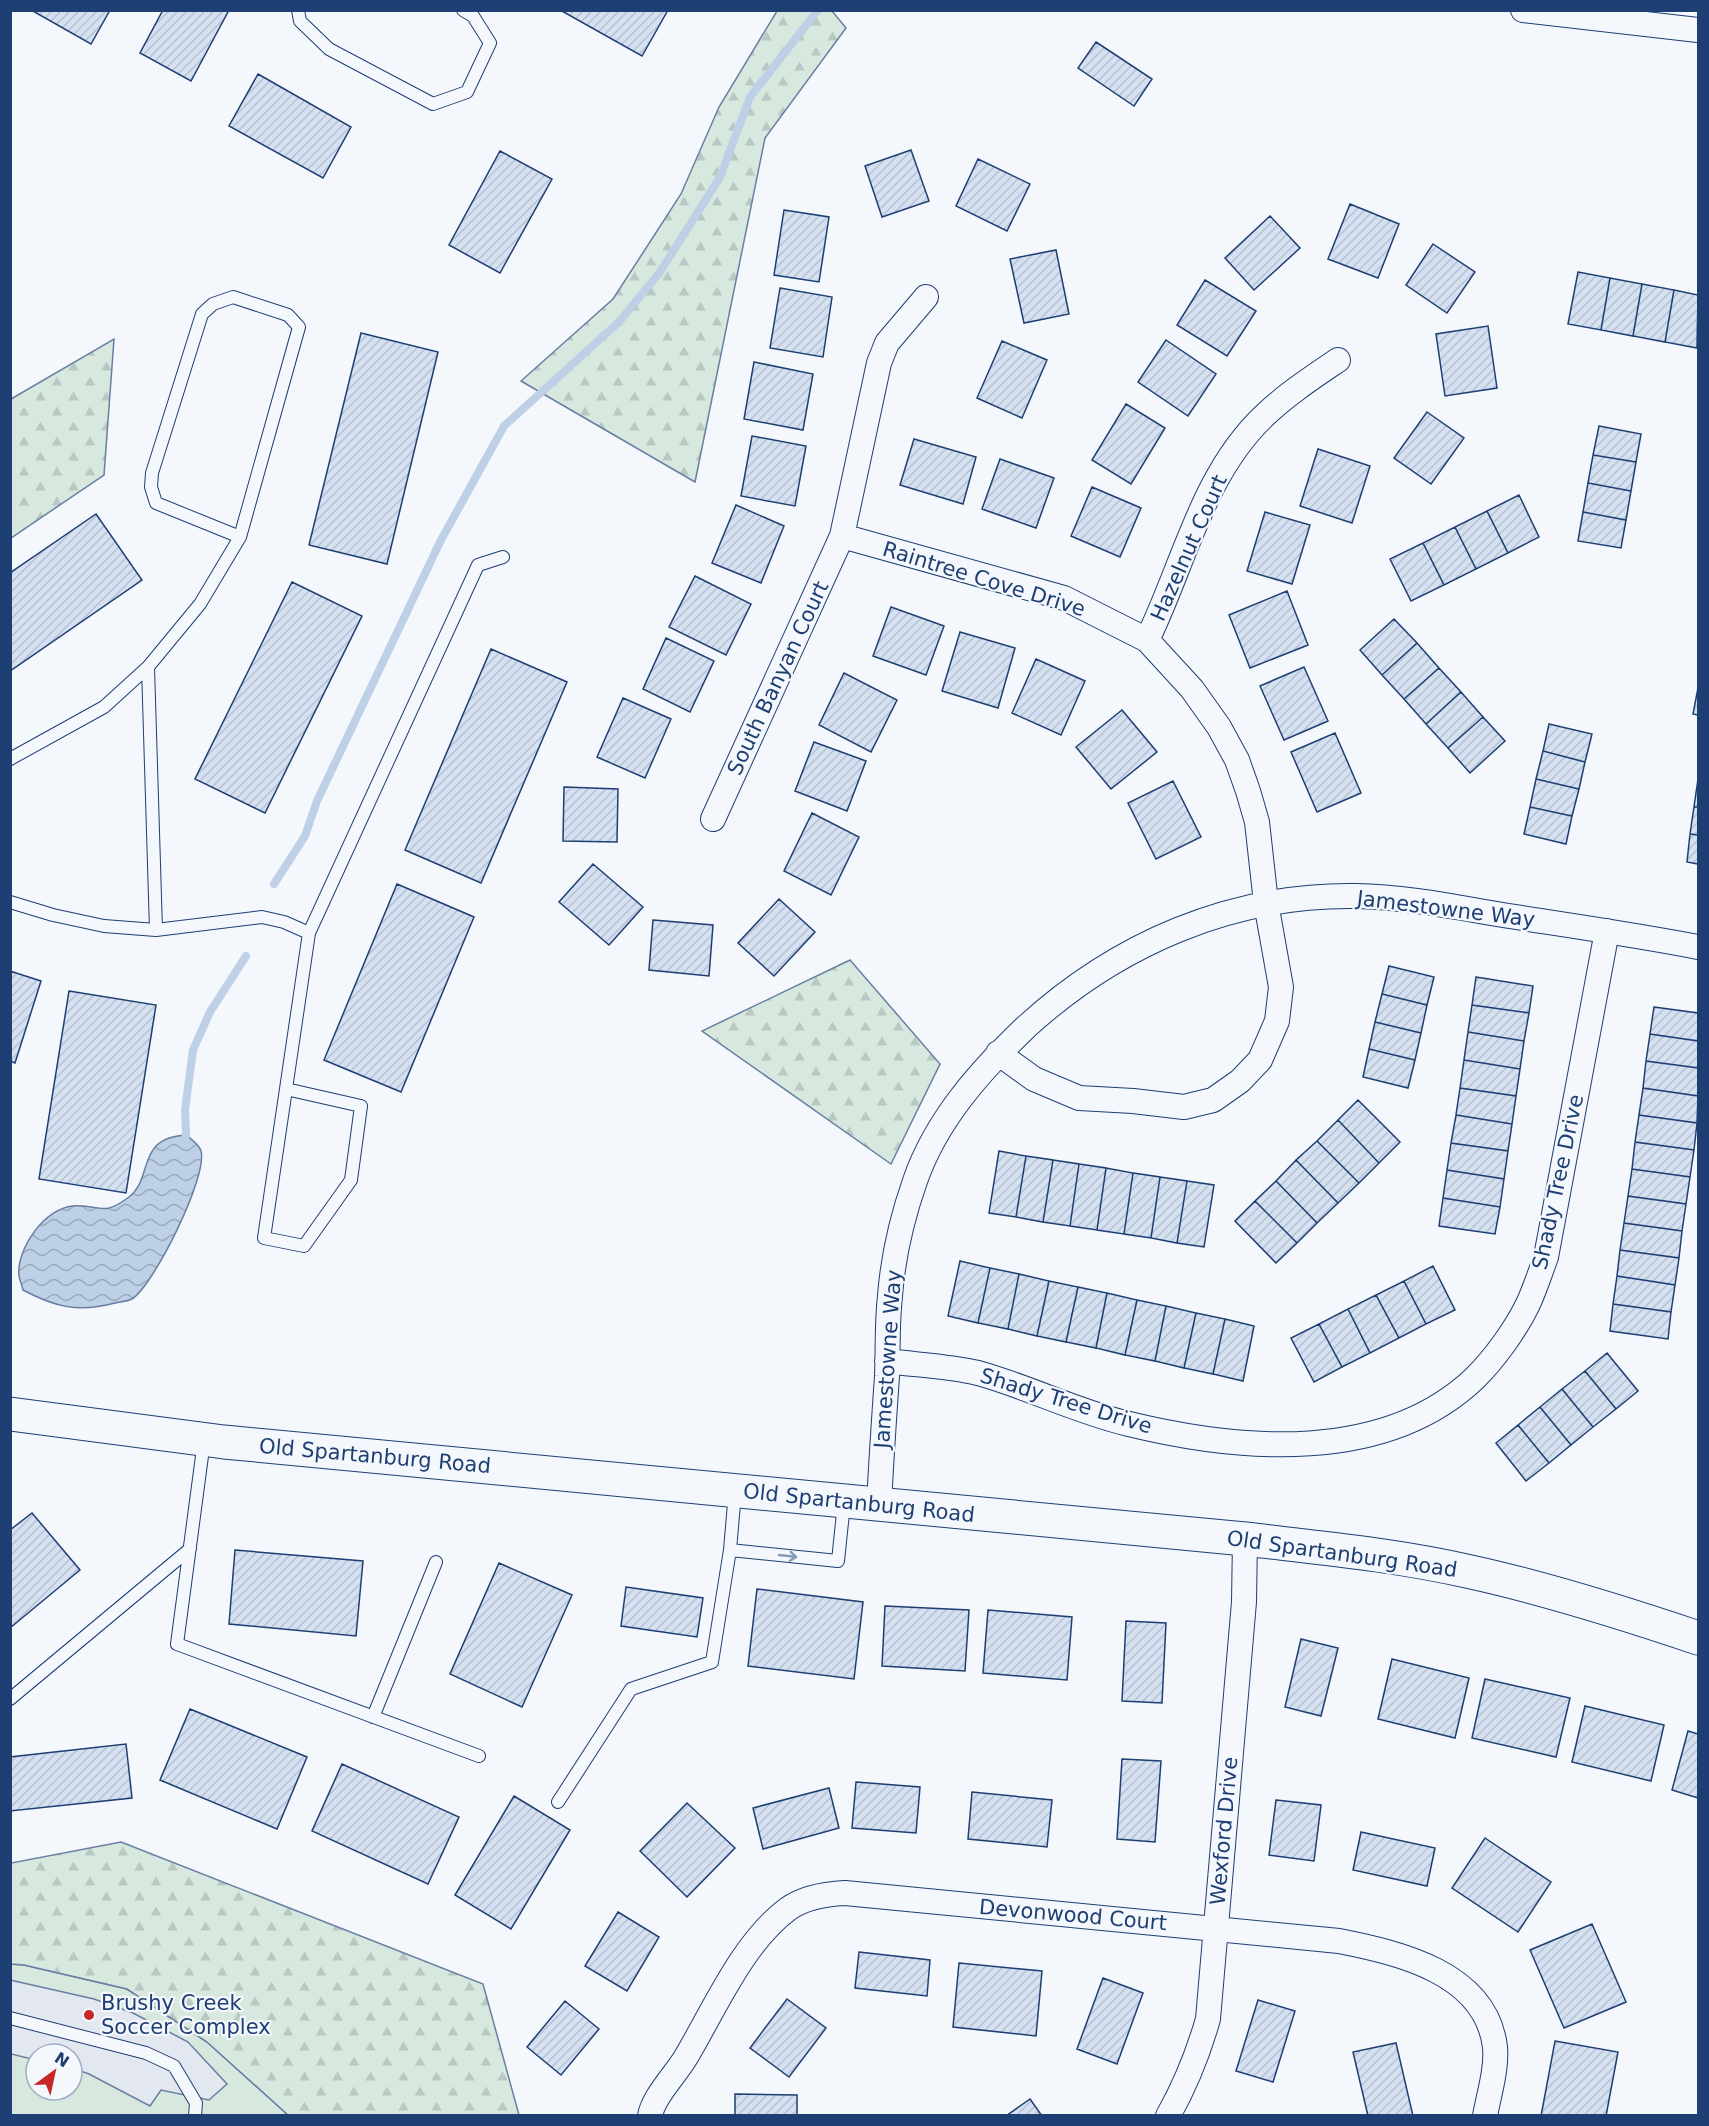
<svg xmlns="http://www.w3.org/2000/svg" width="1709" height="2126" font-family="'DejaVu Sans',sans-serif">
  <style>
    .green { fill: #d7e8df; stroke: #687fa3; stroke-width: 1.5; fill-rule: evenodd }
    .forest { fill: url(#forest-firs); stroke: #687fa3; stroke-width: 1.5 }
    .parking { fill: #e3e8f0; stroke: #687fa3; stroke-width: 1.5 }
    .water { fill: url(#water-waves); stroke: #687fa3; stroke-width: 1.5 }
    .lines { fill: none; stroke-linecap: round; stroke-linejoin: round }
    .stream { stroke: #bed0e5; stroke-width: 8 }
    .building { fill: url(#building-hatch); stroke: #1d3f73; stroke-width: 1.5 }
    .service-casing { stroke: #1d3f73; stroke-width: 14 }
    .minor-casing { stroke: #1d3f73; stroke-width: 26 }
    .secondary-casing { stroke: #1d3f73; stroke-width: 35 }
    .service { stroke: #f4f7fb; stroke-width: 12 }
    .minor { stroke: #f4f7fb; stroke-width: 24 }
    .secondary { stroke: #f4f7fb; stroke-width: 33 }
    .oneway { stroke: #889bb7 }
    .poi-dot { fill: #c62828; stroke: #f4f7fb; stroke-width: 2 }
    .labels { text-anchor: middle; stroke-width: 4.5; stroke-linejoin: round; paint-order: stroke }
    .street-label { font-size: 21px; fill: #1d3f73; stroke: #f4f7fb }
    .poi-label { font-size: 21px; fill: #1d3f73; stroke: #f4f7fb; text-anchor: start }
  </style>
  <defs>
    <pattern id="forest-firs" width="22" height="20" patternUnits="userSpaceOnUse" patternTransform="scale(1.5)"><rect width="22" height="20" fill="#d7e8df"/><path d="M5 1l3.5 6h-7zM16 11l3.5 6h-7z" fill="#b8c8c3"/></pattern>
    <pattern id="water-waves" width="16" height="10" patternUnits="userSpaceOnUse" patternTransform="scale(1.5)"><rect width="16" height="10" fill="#bed0e5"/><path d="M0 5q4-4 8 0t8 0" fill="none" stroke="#9aaabe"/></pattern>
    <pattern id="building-hatch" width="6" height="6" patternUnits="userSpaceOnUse" patternTransform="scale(1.5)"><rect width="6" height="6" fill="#d5e0f0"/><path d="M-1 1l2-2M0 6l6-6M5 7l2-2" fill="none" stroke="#b6c1d1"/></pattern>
  </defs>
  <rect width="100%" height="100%" fill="#f4f7fb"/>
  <path class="green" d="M10 1964 24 1965 127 1989 207 2042 288 2115H11ZM36 2054H72V2090H36Z"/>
  <path class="forest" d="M777 11H832L846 28 765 138 695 482 521 381 613 299 681 194 719 107Z
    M114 339 104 475 11 538V399Z
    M850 960 940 1064 891 1164 702 1031Z
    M121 1842 483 1984 519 2115H288L207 2042 127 1989 24 1965 11 1964V1863Z"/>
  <path class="parking" d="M10 1980 94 1999 133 2013 188 2042 227 2084 209 2100 161 2090 150 2106 89 2074 72 2068V2054H36V2060L11 2054Z"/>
  <path class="water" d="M186 1135C191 1139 199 1144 201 1151 208 1176 154 1285 132 1299 128 1301 120 1302 115 1303 78 1313 55 1307 23 1290 22 1285 20 1281 19 1276 16 1249 45 1208 73 1206 101 1204 101 1218 129 1197 154 1178 135 1138 186 1135Z"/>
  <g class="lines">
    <path class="stream" d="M274 884 305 836 317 801 440 542 504 426 619 322 660 272 720 177 750 97 818 10
      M183 1144 186 1135 185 1110 193 1050 210 1012 246 956"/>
  </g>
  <path class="building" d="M31 10H110L91 44Z
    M163 10H229L191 81 140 53Z
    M560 10H668L642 56Z
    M1096 42 1152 79 1134 106 1078 68Z
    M258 74 351 127 323 178 229 126Z
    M911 150 929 201 882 217 865 166Z
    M500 151 552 179 500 273 449 245Z
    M978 159 1030 184 1007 231 956 206Z
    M1350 204 1399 224 1378 278 1328 259Z
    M784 210 829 217 819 282 774 275Z
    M1270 216 1300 248 1254 290 1225 258Z
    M1433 244 1475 272 1447 313 1406 285Z
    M1056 250 1069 314 1024 323 1010 259Z
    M1578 272 1610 278 1601 330 1568 324Z
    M1610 278 1642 284 1633 336 1601 330Z
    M1205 280 1256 311 1227 356 1177 325Z
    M1642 284 1674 290 1665 342 1633 336Z
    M780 288 832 297 823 357 770 348Z
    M1674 290 1698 295 1697 348 1665 342Z
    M1488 326 1497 388 1445 396 1436 334Z
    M361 333 438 352 387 564 309 545Z
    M1166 340 1216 374 1188 416 1138 382Z
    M1002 341 1047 360 1022 418 977 398Z
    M754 362 813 374 803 430 744 419Z
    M1126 404 1165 428 1131 484 1092 460Z
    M1427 412 1464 438 1431 484 1394 458Z
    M1599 426 1641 434 1636 462 1593 455Z
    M752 436 806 446 795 506 741 496Z
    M914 439 976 457 963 504 900 485Z
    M1318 449 1370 466 1352 523 1300 506Z
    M1593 455 1636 462 1631 491 1588 483Z
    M1000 459 1054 478 1036 528 982 509Z
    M1588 483 1631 491 1626 520 1583 512Z
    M1092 487 1141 508 1120 557 1071 536Z
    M1519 495 1539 537 1508 553 1487 511Z
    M736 505 784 526 761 583 712 563Z
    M1487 511 1508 553 1476 569 1455 527Z
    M1265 512 1310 525 1292 584 1247 571Z
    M1583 512 1626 520 1621 548 1578 541Z
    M96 514 142 580 10 671V573Z
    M1455 527 1476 569 1444 585 1423 543Z
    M1423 543 1444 585 1411 601 1390 559Z
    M695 576 751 604 726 655 669 627Z
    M292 582 362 616 265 813 195 779Z
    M1287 591 1308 645 1250 668 1229 615Z
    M891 607 944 626 926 675 873 656Z
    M1394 619 1417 643 1382 675 1360 650Z
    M960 632 1015 648 998 708 942 691Z
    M666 638 714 661 690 712 643 689Z
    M1417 643 1439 668 1404 699 1382 675Z
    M491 649 567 682 481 883 405 850Z
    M1036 659 1085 681 1061 735 1012 713Z
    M1304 667 1328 721 1284 740 1260 686Z
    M1439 668 1461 692 1426 724 1404 699Z
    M844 673 897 700 871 752 819 725Z
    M1698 688V715L1693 714Z
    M1461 692 1483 717 1448 748 1426 724Z
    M623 698 671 719 645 778 597 757Z
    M1122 710 1157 752 1111 789 1076 747Z
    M1483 717 1505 741 1470 773 1448 748Z
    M1549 724 1592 734 1585 762 1543 751Z
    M1335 733 1361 793 1317 812 1291 752Z
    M814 742 866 761 847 811 795 791Z
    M1543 751 1585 762 1579 789 1536 779Z
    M1536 779 1579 789 1572 816 1530 807Z
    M1698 779V807H1694Z
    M1173 781 1201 837 1156 859 1128 803Z
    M564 787 618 789 617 842 563 841Z
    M1530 807 1572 816 1566 844 1524 834Z
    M1694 807H1698V835L1690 834Z
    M812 813 859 837 831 895 784 871Z
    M1690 834 1698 835V864L1687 862Z
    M593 864 643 907 609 945 559 902Z
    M397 884 474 917 401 1092 324 1060Z
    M779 899 815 932 774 976 738 943Z
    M653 920 713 925 709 976 649 970Z
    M1389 966 1434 977 1427 1005 1382 994Z
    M10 971 41 981 15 1063 10 1061Z
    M1476 977 1533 986 1529 1013 1472 1005Z
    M69 991 156 1005 126 1193 39 1179Z
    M1382 994 1427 1005 1421 1033 1375 1022Z
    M1472 1005 1529 1013 1524 1041 1468 1032Z
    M1654 1007 1698 1013V1041L1650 1034Z
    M1375 1022 1421 1033 1415 1060 1369 1049Z
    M1468 1032 1524 1041 1520 1069 1464 1060Z
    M1650 1034 1698 1041V1068L1646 1061Z
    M1369 1049 1415 1060 1408 1088 1363 1077Z
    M1464 1060 1520 1069 1516 1096 1460 1088Z
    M1646 1061 1698 1068V1096L1643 1088Z
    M1460 1088 1516 1096 1512 1124 1456 1115Z
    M1643 1088 1698 1096 1697 1123 1639 1115Z
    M1358 1100 1400 1142 1379 1163 1338 1120Z
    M1456 1115 1512 1124 1508 1151 1451 1143Z
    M1639 1115 1697 1123 1694 1150 1635 1142Z
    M1338 1120 1379 1163 1359 1183 1317 1141Z
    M1317 1141 1359 1183 1338 1203 1296 1160Z
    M1635 1142 1694 1150 1690 1177 1632 1169Z
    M1451 1143 1508 1151 1504 1179 1447 1170Z
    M999 1151 1026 1156 1016 1217 989 1213Z
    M1026 1156 1053 1160 1043 1222 1016 1217Z
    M1053 1160 1079 1164 1070 1226 1043 1222Z
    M1296 1160 1338 1203 1317 1223 1276 1181Z
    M1079 1164 1106 1168 1097 1230 1070 1226Z
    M1106 1168 1133 1173 1124 1234 1097 1230Z
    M1632 1169 1690 1177 1686 1204 1628 1196Z
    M1447 1170 1504 1179 1500 1207 1443 1198Z
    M1133 1173 1160 1177 1151 1238 1124 1234Z
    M1160 1177 1187 1181 1177 1243 1151 1238Z
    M1187 1181 1214 1185 1204 1247 1177 1243Z
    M1276 1181 1317 1223 1297 1243 1255 1201Z
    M1628 1196 1686 1204 1682 1231 1624 1223Z
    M1443 1198 1500 1207 1495 1234 1439 1226Z
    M1255 1201 1297 1243 1276 1263 1235 1221Z
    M1624 1223 1682 1231 1679 1258 1620 1250Z
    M1620 1250 1679 1258 1675 1285 1617 1276Z
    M960 1261 990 1268 978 1323 948 1316Z
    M1433 1266 1455 1310 1426 1324 1404 1281Z
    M990 1268 1019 1274 1008 1329 978 1323Z
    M1019 1274 1049 1281 1037 1336 1008 1329Z
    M1617 1276 1675 1285 1671 1312 1613 1304Z
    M1049 1281 1078 1287 1066 1342 1037 1336Z
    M1404 1281 1426 1324 1399 1338 1376 1295Z
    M1078 1287 1107 1293 1096 1348 1066 1342Z
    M1107 1293 1137 1300 1125 1355 1096 1348Z
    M1376 1295 1399 1338 1370 1353 1348 1309Z
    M1137 1300 1166 1306 1155 1361 1125 1355Z
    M1613 1304 1671 1312 1668 1339 1610 1331Z
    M1166 1306 1196 1313 1184 1368 1155 1361Z
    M1348 1309 1370 1353 1342 1367 1319 1324Z
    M1196 1313 1225 1319 1213 1374 1184 1368Z
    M1225 1319 1254 1326 1243 1381 1213 1374Z
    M1319 1324 1342 1367 1314 1382 1291 1338Z
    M1607 1353 1638 1391 1616 1409 1585 1371Z
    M1585 1371 1616 1409 1593 1427 1562 1389Z
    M1562 1389 1593 1427 1571 1445 1540 1407Z
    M1540 1407 1571 1445 1549 1463 1518 1425Z
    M1518 1425 1549 1463 1526 1481 1496 1443Z
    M32 1513 80 1570 10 1628V1530Z
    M235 1550 363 1561 356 1636 229 1624Z
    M499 1563 572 1595 522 1707 450 1674Z
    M626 1587 703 1598 697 1637 621 1626Z
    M757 1589 863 1602 854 1679 748 1666Z
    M885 1606 969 1610 965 1671 882 1666Z
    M988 1610 1072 1617 1067 1680 983 1673Z
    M1126 1621 1166 1623 1162 1703 1122 1701Z
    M1301 1639 1338 1648 1321 1716 1285 1707Z
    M1392 1659 1469 1678 1455 1738 1378 1719Z
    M1485 1679 1570 1698 1556 1757 1472 1738Z
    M1585 1706 1664 1725 1651 1781 1572 1762Z
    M190 1709 307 1757 277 1829 160 1780Z
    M1688 1731 1698 1734V1798L1672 1790Z
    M126 1744 132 1798 10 1811V1757Z
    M1122 1759 1161 1761 1155 1842 1117 1839Z
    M342 1764 459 1817 428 1884 312 1831Z
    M856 1782 920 1787 916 1833 852 1828Z
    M829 1788 839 1828 763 1849 753 1808Z
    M972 1792 1052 1800 1047 1847 968 1839Z
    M514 1796 570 1830 511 1929 455 1895Z
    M1276 1800 1321 1805 1314 1861 1269 1855Z
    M687 1803 735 1848 687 1897 640 1851Z
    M1361 1832 1435 1848 1427 1886 1353 1870Z
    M1485 1838 1551 1882 1518 1932 1452 1888Z
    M618 1912 659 1937 627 1991 585 1966Z
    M1592 1924 1626 2002 1564 2028 1530 1950Z
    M859 1952 930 1960 927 1996 855 1988Z
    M959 1963 1042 1971 1036 2036 953 2027Z
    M1103 1978 1143 1993 1117 2064 1077 2049Z
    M787 1999 826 2028 789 2077 750 2048Z
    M1258 2000 1295 2011 1273 2082 1236 2071Z
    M565 2001 599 2029 561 2075 527 2047Z
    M1555 2041 1618 2052 1606 2116H1541Z
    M1396 2043 1413 2116H1368L1353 2052Z
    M735 2094 797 2095V2116H735Z
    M1030 2099 1042 2116H1006Z"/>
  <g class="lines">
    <defs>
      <path id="service" d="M298 10 300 21 329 49 433 104 467 92 490 43 473 16 463 10
        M10 759 104 707 148 667 200 604 240 537 299 327 288 315 233 297 213 304 202 314 152 473 151 487 156 503 240 537
        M10 902 53 915 104 926 156 930 148 667
        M156 930 262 917 284 922 309 933 478 565 503 557
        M286 1089 361 1106 351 1180 304 1246 264 1238 309 933
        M204 1441 177 1644 479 1756
        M730 1550 838 1561 844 1503
        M10 1699 190 1549
        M373 1717 436 1562
        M558 1802 631 1689 712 1662 730 1550 735 1492
        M10 2018 146 2053 174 2066 196 2103 195 2116"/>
      <path id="minor" d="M1523 10 1698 30
        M842 536 1064 598 1147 640 1192 689 1219 727 1237 760 1248 791 1257 822 1266 903 1281 987 1277 1021 1260 1060 1240 1081 1213 1100 1184 1107 1133 1101 1079 1098 1034 1079 998 1053
        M1147 640C1184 565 1202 474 1265 415 1287 394 1313 377 1338 360
        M713 819 842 536 879 363 887 343 926 297
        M887 1361C917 1365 949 1366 978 1373 1029 1387 1077 1412 1129 1424 1240 1451 1385 1464 1475 1378 1495 1358 1516 1329 1528 1304 1535 1289 1540 1273 1546 1257L1607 931
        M879 1506C881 1462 884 1419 887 1376 888 1349 887 1322 890 1296 893 1257 902 1218 915 1181 936 1120 980 1071 1026 1027 1117 944 1232 894 1356 896 1408 897 1459 908 1509 916 1573 926 1636 935 1698 947
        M650 2116C653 2097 676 2074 686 2057 714 2010 743 1942 788 1909 803 1898 826 1894 845 1893L1339 1941C1400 1953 1486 1973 1495 2047 1497 2069 1489 2094 1485 2116
        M1168 2116C1186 2084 1198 2054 1208 2019L1244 1602 1245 1539"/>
      <path id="secondary" d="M10 1414 224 1442 1245 1539C1321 1548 1397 1555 1471 1572 1548 1589 1624 1613 1698 1638"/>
    </defs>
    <use href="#service" class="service-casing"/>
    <use href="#minor" class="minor-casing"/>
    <use href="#secondary" class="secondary-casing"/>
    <use href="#service" class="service"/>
    <use href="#minor" class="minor"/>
    <use href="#secondary" class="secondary"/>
  </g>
  <defs><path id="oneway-shaft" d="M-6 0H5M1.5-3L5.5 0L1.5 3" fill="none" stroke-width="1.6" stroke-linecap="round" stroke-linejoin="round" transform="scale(1.5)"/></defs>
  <use class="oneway" href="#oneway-shaft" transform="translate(788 1556) rotate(6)"/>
  <circle class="poi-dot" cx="89" cy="2015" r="6"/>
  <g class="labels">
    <g class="street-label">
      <text transform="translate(1189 548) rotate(-66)" y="7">Hazelnut Court</text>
      <text transform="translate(984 579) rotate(17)" y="7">Raintree Cove Drive</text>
      <text transform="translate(778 678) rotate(-65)" y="7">South Banyan Court</text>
      <text transform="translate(1446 909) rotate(7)" y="7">Jamestowne Way</text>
      <text transform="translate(1558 1182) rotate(-78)" y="7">Shady Tree Drive</text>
      <text transform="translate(888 1359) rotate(-86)" y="7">Jamestowne Way</text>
      <text transform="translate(1066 1401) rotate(17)" y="7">Shady Tree Drive</text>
      <text transform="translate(375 1456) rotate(5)" y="7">Old Spartanburg Road</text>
      <text transform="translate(859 1503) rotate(6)" y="7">Old Spartanburg Road</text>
      <text transform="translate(1342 1554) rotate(8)" y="7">Old Spartanburg Road</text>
      <text transform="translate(1224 1831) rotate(-85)" y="7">Wexford Drive</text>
      <text transform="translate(1073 1915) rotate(5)" y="7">Devonwood Court</text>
    </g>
    <g class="poi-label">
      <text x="101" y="2010">Brushy Creek<tspan x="101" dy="24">Soccer Complex</tspan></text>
    </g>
  </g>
  <rect width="1709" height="2126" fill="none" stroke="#1d3f73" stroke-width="24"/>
  <g transform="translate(54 2072) rotate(33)"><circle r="28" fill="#f4f7fb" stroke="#9eadc5" stroke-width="1.5"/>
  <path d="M0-4.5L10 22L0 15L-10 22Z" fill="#c62828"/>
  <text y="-9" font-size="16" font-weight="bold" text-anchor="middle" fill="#1d3f73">N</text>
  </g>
</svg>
